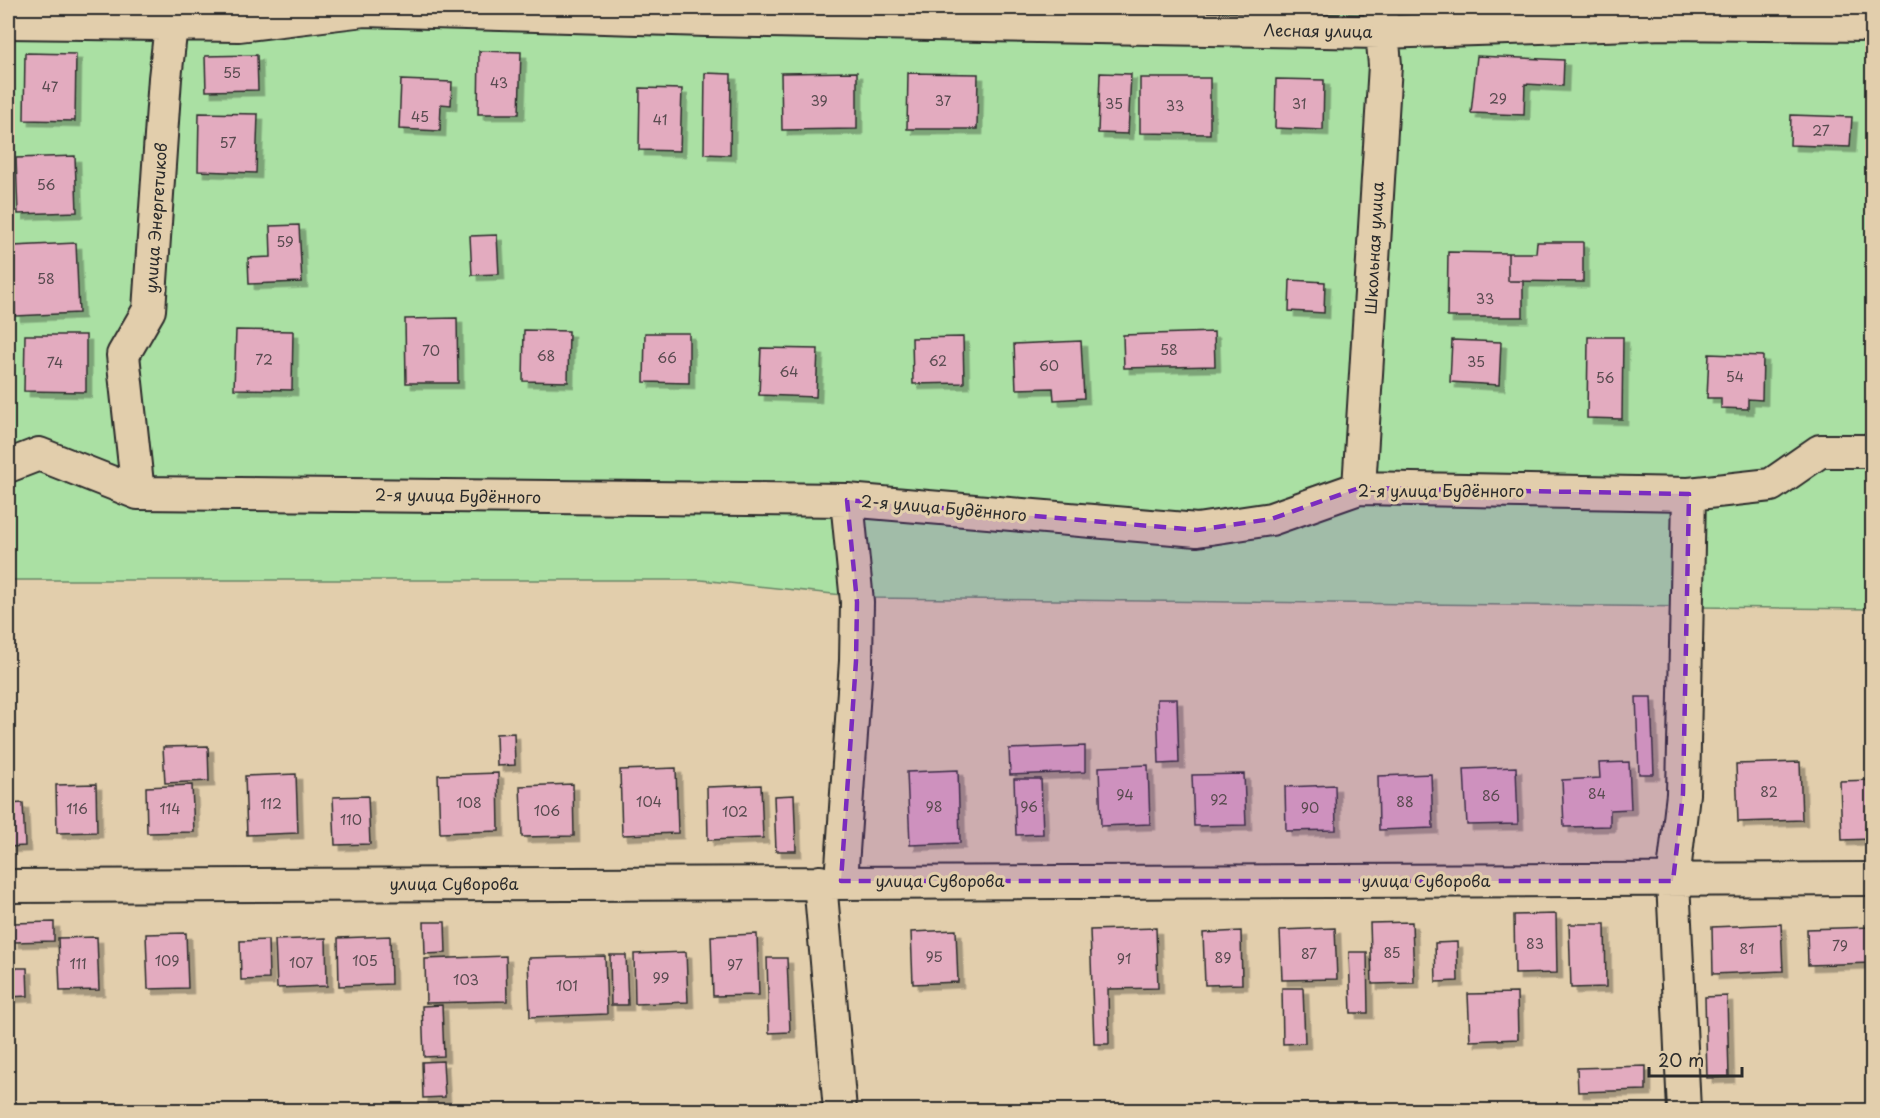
<svg xmlns="http://www.w3.org/2000/svg" width="1880" height="1118" font-family="'Playpen Sans',sans-serif">
  <style>
    .green { fill: #aae0a3; stroke: #6a8667; stroke-width: 1.5 }
    .building { fill: #e3abbf; stroke: #2b2b2b; stroke-width: 1.5; filter: url(#shadow) }
    .lines { fill: none; stroke-linecap: round; stroke-linejoin: round }
    .minor-casing { stroke: #2b2b2b; stroke-width: 36 }
    .minor { stroke: #e2ceac; stroke-width: 32 }
    .marked { fill: #7b2cbf; fill-opacity: 0.2; stroke: #7b2cbf; stroke-width: 4.5; stroke-dasharray: 12 8; stroke-linejoin: round }
    .labels { text-anchor: middle; stroke-width: 6; stroke-linejoin: round; paint-order: stroke }
    .number-label { font-size: 14px; fill: #594b50 }
    .street-label { font-size: 16px; fill: #2b2b2b; stroke: #e2ceac }
  </style>
  <defs>
    <filter id="shadow"><feDropShadow dx="5.5" dy="5.5" stdDeviation="0" flood-color="#0004"/></filter>
  </defs>
  <rect width="100%" height="100%" fill="#e2ceac"/>
  <filter id="ink" filterUnits="userSpaceOnUse"><feTurbulence type="fractalNoise" baseFrequency=".0167" numOctaves="2"/><feDisplacementMap in="SourceGraphic" scale="12" xChannelSelector="R" yChannelSelector="G"/><feConvolveMatrix kernelMatrix="1 2 1 2 8 2 1 2 1" color-interpolation-filters="sRGB"/></filter>
  <g filter="url(#ink)">
    <path class="green" d="M8 8H1872V609L871 598 701 580H8Z"/>
    <path class="building" d="M479 51 521 52 519 114H478Z
      M25 53 76 54 75 121 24 120Z
      M257 55 258 90 206 91 205 56Z
      M1477 56 1564 60 1563 86 1525 84 1524 115 1471 113Z
      M857 72V129L782 130 781 73Z
      M705 73 731 74 730 155 704 154Z
      M908 73 978 74 977 129H907Z
      M1100 73 1131 74 1128 134 1098 133Z
      M1140 78H1210V134L1140 133Z
      M1276 79 1324 80 1323 130 1275 128Z
      M401 80 452 82 451 105 441 104 440 131 399 129Z
      M640 88 682 89 680 151 639 150Z
      M199 113 258 114 256 173 198 171Z
      M1791 115 1852 117 1850 147 1790 145Z
      M75 156 77 212 18 214 16 158Z
      M299 225 302 282 249 284 248 258 271 257 270 226Z
      M497 235 499 274 472 275 470 236Z
      M1537 242H1583V282L1508 281V253H1536Z
      M76 243 79 313 15 316 13 246Z
      M1448 252 1508 253V281H1523V317H1447Z
      M1290 280 1325 282 1324 313 1289 311Z
      M457 318 458 383H406L405 319Z
      M236 330 293 331 292 390 234 389Z
      M524 330 569 331 568 382 523 381Z
      M1214 332 1215 366 1124 368 1123 335Z
      M645 333H689V383L644 382Z
      M25 335H86V392L24 391Z
      M963 337 964 383 913 384 912 338Z
      M1588 337H1623L1622 419 1587 418Z
      M1452 340 1501 342 1499 385 1450 382Z
      M1081 341 1084 398 1054 400 1053 388 1016 389 1014 344Z
      M761 348 818 349 816 397 759 395Z
      M1709 354 1763 356 1762 400 1748 399V409L1721 408V398H1707Z
      M1636 697H1651L1654 774H1639Z
      M1157 699H1177L1179 763 1159 764Z
      M514 733 515 765 497 766 496 734Z
      M208 746 209 781 165 783 163 747Z
      M1085 746V772L1010 775 1009 749Z
      M1629 762 1631 809 1610 810V826L1564 827 1562 780 1600 778 1599 763Z
      M1800 762 1802 820 1738 822 1736 764Z
      M1148 765 1150 824 1101 826 1099 767Z
      M1516 767 1518 824 1467 825 1464 769Z
      M676 768 678 833 622 835 620 770Z
      M958 770 960 843 910 845 907 772Z
      M498 773 499 831 440 833 438 775Z
      M296 774 298 833 247 835 245 776Z
      M1244 774 1246 825 1194 826 1192 775Z
      M1431 774 1433 828 1379 830 1378 776Z
      M1014 779H1041L1043 834 1016 835Z
      M1872 780V839L1842 840 1840 781Z
      M96 784 97 832 57 833 56 785Z
      M573 784 574 836 522 837 520 786Z
      M192 785 194 832 147 833 146 787Z
      M761 785 763 838 708 840 707 787Z
      M1335 785 1336 830 1286 831 1285 787Z
      M794 795 796 851H776L774 796Z
      M368 796 370 844 335 845 333 797Z
      M23 803 25 846 8 847V804Z
      M1556 914 1557 973 1515 974 1514 915Z
      M54 922V941L13 942 12 923Z
      M424 922H445L446 953 425 954Z
      M1412 922 1414 983 1372 984 1370 923Z
      M1569 924H1605L1606 987 1571 988Z
      M1781 924 1783 971 1713 974 1712 927Z
      M1872 927V963L1808 965 1807 929Z
      M1156 928 1158 988 1108 989 1109 1044H1094L1090 930Z
      M1335 928 1337 979 1282 980 1280 930Z
      M956 930 958 982 913 984 911 932Z
      M1241 931 1242 984 1205 985 1203 933Z
      M186 933 188 988 148 989 146 934Z
      M757 934 759 995 713 996 711 936Z
      M390 936 391 984 339 986 338 938Z
      M97 937 99 990 60 991 58 938Z
      M326 938 327 986 277 988 275 940Z
      M268 940 269 979 241 980 240 941Z
      M1457 942 1458 981 1436 982 1435 943Z
      M686 952 688 1002 635 1004 634 954Z
      M1349 952H1367L1368 1013H1351Z
      M610 955H626L628 1005H611Z
      M506 956 507 1001 426 1003 425 959Z
      M605 956 607 1014 530 1017 528 958Z
      M767 958H787L790 1032 769 1033Z
      M8 968H27L28 996 8 997Z
      M1282 988H1303L1305 1043 1283 1044Z
      M1517 993 1518 1039 1470 1041 1468 994Z
      M1727 996 1729 1077 1707 1078 1705 997Z
      M442 1005 444 1056 424 1057 422 1006Z
      M443 1061 445 1097 423 1098 422 1062Z
      M1646 1066V1090L1578 1092 1577 1068Z"/>
    <g class="lines">
      <defs>
        <path id="minor" d="M8 22 239 25 364 10 707 20 1380 32 1664 23 1872 25
          M8 466 39 454 138 493 847 500 1197 530 1271 519 1359 488 1689 494 1771 485 1820 451H1872
          M1359 488 1385 65 1380 8
          M138 493 123 355 149 310 165 78 173 8
          M841 881 856 661 857 602 847 500
          M820 882 840 1110
          M8 886 1872 879
          M1684 1110 1673 881 1683 794 1689 494"/>
      </defs>
      <use href="#minor" class="minor-casing"/>
      <use href="#minor" class="minor"/>
    </g>
  </g>
  <path class="marked" d="M1359 488 1689 494 1683 794 1673 881H841L856 661 857 602 847 500 1197 530 1271 519Z"/>
  <g class="labels">
    <g class="number-label">
      <text x="232" y="78">55</text>
      <text x="499" y="88">43</text>
      <text x="50" y="92">47</text>
      <text x="1498" y="104">29</text>
      <text x="819" y="106">39</text>
      <text x="943" y="106">37</text>
      <text x="1114" y="109">35</text>
      <text x="1299" y="109">31</text>
      <text x="1175" y="111">33</text>
      <text x="420" y="122">45</text>
      <text x="660" y="125">41</text>
      <text x="1821" y="136">27</text>
      <text x="228" y="148">57</text>
      <text x="46" y="190">56</text>
      <text x="285" y="247">59</text>
      <text x="46" y="284">58</text>
      <text x="1485" y="304">33</text>
      <text x="1169" y="355">58</text>
      <text x="431" y="356">70</text>
      <text x="546" y="361">68</text>
      <text x="667" y="363">66</text>
      <text x="264" y="365">72</text>
      <text x="938" y="366">62</text>
      <text x="1476" y="367">35</text>
      <text x="55" y="368">74</text>
      <text x="1049" y="371">60</text>
      <text x="789" y="377">64</text>
      <text x="1735" y="382">54</text>
      <text x="1605" y="383">56</text>
      <text x="1769" y="797">82</text>
      <text x="1597" y="799">84</text>
      <text x="1125" y="800">94</text>
      <text x="1491" y="801">86</text>
      <text x="1219" y="805">92</text>
      <text x="649" y="807">104</text>
      <text x="1405" y="807">88</text>
      <text x="469" y="808">108</text>
      <text x="271" y="809">112</text>
      <text x="934" y="812">98</text>
      <text x="1029" y="812">96</text>
      <text x="1310" y="813">90</text>
      <text x="77" y="814">116</text>
      <text x="170" y="814">114</text>
      <text x="547" y="816">106</text>
      <text x="735" y="817">102</text>
      <text x="351" y="825">110</text>
      <text x="1535" y="949">83</text>
      <text x="1840" y="951">79</text>
      <text x="1747" y="954">81</text>
      <text x="1392" y="958">85</text>
      <text x="1309" y="959">87</text>
      <text x="934" y="962">95</text>
      <text x="1223" y="963">89</text>
      <text x="1124" y="964">91</text>
      <text x="167" y="966">109</text>
      <text x="365" y="966">105</text>
      <text x="301" y="968">107</text>
      <text x="78" y="969">111</text>
      <text x="735" y="970">97</text>
      <text x="661" y="983">99</text>
      <text x="466" y="985">103</text>
      <text x="567" y="991">101</text>
    </g>
    <g class="street-label">
      <text transform="translate(1318 31) rotate(1)" y="6">Лесная улица</text>
      <text transform="translate(156 218) rotate(-86)" y="6">улица Энергетиков</text>
      <text transform="translate(1374 248) rotate(-87)" y="6">Школьная улица</text>
      <text x="1441" y="497">2-я улица Будённого</text>
      <text transform="translate(458 496) rotate(1)" y="6">2-я улица Будённого</text>
      <text transform="translate(944 508) rotate(5)" y="6">2-я улица Будённого</text>
      <text x="940" y="887">улица Суворова</text>
      <text x="1426" y="887">улица Суворова</text>
      <text x="454" y="890">улица Суворова</text>
    </g>
  </g>
  <rect width="1880" height="1118" fill="none" stroke="#e2ceac" stroke-width="30"/>
  <rect x="15" y="15" width="1850" height="1088" fill="none" stroke="#2b2b2b" stroke-width="2" filter="url(#ink)"/>
  <path d="M1649 1067v9h93v-9" fill="none" stroke="#2b2b2b" stroke-width="3"/>
  <text x="1658" y="1067" font-size="18" fill="#2b2b2b" stroke="#e2ceac" stroke-width="4.5" paint-order="stroke">20 m</text>
</svg>
